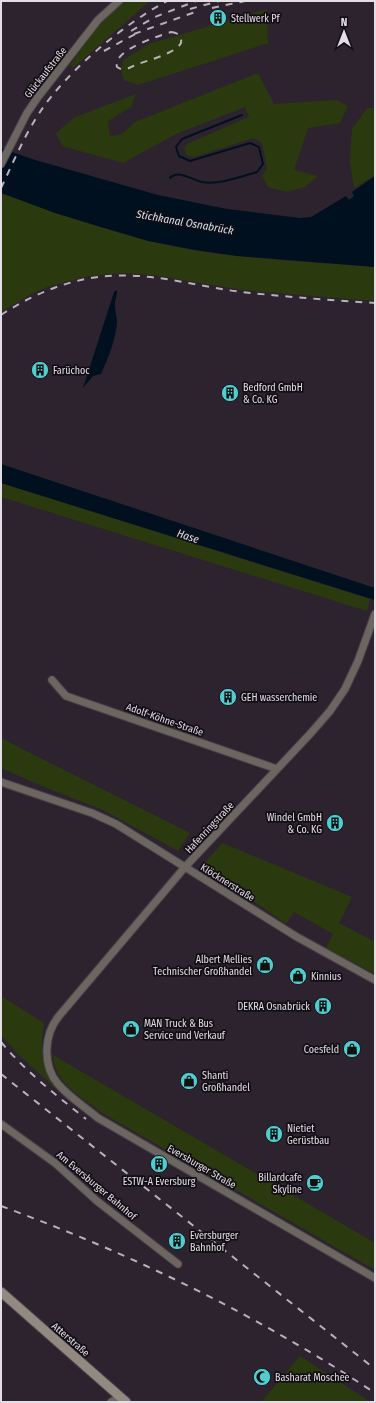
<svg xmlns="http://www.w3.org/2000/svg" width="376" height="1403" font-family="'Fira Sans Condensed',sans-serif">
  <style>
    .green { fill: #2a3a0e }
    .water { fill: #00101f }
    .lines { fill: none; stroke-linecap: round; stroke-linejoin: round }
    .stream { stroke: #00101f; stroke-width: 2 }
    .street-casing { stroke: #49414c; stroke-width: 9 }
    .secondary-casing { stroke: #49414c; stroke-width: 11 }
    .street { stroke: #6c6660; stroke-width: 7 }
    .secondary { stroke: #928981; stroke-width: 9 }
    .rail { stroke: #b8b1ba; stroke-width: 2; stroke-dasharray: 7 7; stroke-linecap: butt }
    .labels { text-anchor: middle; stroke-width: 3.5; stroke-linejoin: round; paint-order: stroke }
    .poi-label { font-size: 10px; fill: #e3dde5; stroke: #120e14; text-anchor: start }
    .street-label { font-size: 10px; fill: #e3dde5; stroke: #120e14 }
    .water-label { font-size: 11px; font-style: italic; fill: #d0e1f0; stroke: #120e14 }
  </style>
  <rect width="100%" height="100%" fill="#2c232f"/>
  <path class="green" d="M125 1H150L73 68 70 65C87 42 102 18 125 1Z
    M267 9 268 43 138 85 124 80 121 70 123 60 149 44Z
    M258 73 274 104 336 100 348 106 340 123 308 128 294 170 318 176 305 187 287 192 268 187 262 176 267 168 262 143 253 138 194 157 186 154 184 148 187 144 249 117 245 107 176 134 123 163 62 146 56 133 75 117 136 94 131 107 108 121 110 136 122 134 135 122Z
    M367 108H375V175L354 188 350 162 352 129Z
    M1 193C64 216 127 238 193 250 221 255 250 257 278 260 310 262 343 265 375 267V301L243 290 153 275 123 273 90 276 50 286 33 293 1 312Z
    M1 483 370 599 367 611 1 497Z
    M1 738 36 756 190 833 178 851 105 811 42 786 1 768Z
    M222 843 352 897 339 923 375 942V974L326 948 333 934 294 912 286 924 203 865Z
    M1 996 44 1023C40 1054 40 1064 58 1091L18 1054 1 1035Z
    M53 1055 375 1243V1270L102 1113C81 1097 54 1083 53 1055Z
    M300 1356 369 1401 368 1402H261Z"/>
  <path class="water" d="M1 148 32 159 158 195 227 209 300 218 311 217 346 196 349 200 354 196 352 192 375 176V267L237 256 195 250 148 241 101 227 55 213 1 193Z
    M117 290C118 296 114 300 115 306 115 311 117 316 117 322 116 339 108 358 101 374L93 376 83 388 114 292Z
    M1 464 375 588V600L1 483Z"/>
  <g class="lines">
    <path class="stream" d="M170 178C179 169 192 180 202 182 220 185 239 177 257 172L263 164 259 147 250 143 190 161 179 156 176 147 182 139 242 115"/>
    <defs>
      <path id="street" d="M1 164 27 113 38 97 98 20 119 1
        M375 614 358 661 345 689 330 711 310 734 185 867 59 1016C44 1034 42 1065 58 1084 69 1097 85 1107 98 1118L375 1278
        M52 680 66 696 277 769
        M1 782 92 813 116 824 297 937 375 980
        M1 1124 55 1163 97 1201 178 1264
        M111 1402 120 1397"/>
      <path id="secondary" d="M1 1292 126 1402"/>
    </defs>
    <use href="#street" class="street-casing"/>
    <use href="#secondary" class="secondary-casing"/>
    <use href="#street" class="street"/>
    <use href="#secondary" class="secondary"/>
    <path class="rail" d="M212 8 245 1
      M190 9 219 1
      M131 31 155 17 196 1
      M171 32C179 33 182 36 181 43 176 53 149 60 138 64 134 65 131 68 126 69 123 70 120 69 117 67 112 50 159 36 171 32Z
      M134 34 198 11
      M104 51 139 32
      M1 188C13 163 24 136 40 112 66 72 124 24 167 1
      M1 315C42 288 88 272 138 276 173 278 207 288 242 292 286 297 331 300 375 303
      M1 1042C26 1072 56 1095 86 1119
      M1 1074 375 1369
      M1 1206C132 1254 259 1316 375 1393"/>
  </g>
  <defs>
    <symbol id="building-disc" viewBox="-11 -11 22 22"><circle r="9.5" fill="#52cdcf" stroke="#120e14"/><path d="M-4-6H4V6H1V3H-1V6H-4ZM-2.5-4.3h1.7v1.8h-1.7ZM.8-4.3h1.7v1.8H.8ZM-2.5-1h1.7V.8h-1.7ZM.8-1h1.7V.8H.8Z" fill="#111"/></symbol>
    <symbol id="shop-disc" viewBox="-11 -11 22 22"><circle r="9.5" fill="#52cdcf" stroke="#120e14"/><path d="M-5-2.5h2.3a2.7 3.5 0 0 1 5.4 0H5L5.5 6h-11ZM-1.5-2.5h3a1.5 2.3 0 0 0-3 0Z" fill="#111"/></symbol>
    <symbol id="cafe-disc" viewBox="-11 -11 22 22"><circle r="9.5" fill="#52cdcf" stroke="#120e14"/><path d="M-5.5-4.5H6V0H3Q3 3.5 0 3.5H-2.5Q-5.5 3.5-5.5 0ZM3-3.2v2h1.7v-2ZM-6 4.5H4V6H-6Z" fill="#111"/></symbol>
    <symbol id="mosque-disc" viewBox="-11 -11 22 22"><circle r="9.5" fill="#52cdcf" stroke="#120e14"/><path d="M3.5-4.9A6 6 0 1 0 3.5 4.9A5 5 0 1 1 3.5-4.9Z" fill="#111"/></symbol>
  </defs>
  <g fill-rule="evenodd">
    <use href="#building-disc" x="208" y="8" width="20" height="20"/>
    <use href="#building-disc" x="30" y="360" width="20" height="20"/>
    <use href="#building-disc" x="220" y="383" width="20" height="20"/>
    <use href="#building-disc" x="218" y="687" width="20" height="20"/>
    <use href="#building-disc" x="325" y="813" width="20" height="20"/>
    <use href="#shop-disc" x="255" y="955" width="20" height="20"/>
    <use href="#shop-disc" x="288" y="966" width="20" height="20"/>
    <use href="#building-disc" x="313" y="996" width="20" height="20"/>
    <use href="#shop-disc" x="121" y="1019" width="20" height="20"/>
    <use href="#shop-disc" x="342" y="1039" width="20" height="20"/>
    <use href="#shop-disc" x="179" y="1071" width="20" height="20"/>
    <use href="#building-disc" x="264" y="1124" width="20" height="20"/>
    <use href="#building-disc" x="149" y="1154" width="20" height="20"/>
    <use href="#cafe-disc" x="305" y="1173" width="20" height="20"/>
    <use href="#building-disc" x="167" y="1231" width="20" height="20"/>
    <use href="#mosque-disc" x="252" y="1367" width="20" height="20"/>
  </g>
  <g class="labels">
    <g class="poi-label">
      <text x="231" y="22">Stellwerk Pf</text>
      <text x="53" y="374">Farüchoc</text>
      <text x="243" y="391">Bedford GmbH<tspan x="243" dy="12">&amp; Co. KG</tspan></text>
      <text x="241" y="701">GEH wasserchemie</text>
      <text x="322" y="821" text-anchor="end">Windel GmbH<tspan x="322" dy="12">&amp; Co. KG</tspan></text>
      <text x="252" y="963" text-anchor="end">Albert Mellies<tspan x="252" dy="12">Technischer Großhandel</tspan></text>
      <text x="311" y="980">Kinnius</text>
      <text x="310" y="1010" text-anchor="end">DEKRA Osnabrück</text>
      <text x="144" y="1027">MAN Truck &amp; Bus<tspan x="144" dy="12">Service und Verkauf</tspan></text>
      <text x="339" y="1053" text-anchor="end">Coesfeld</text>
      <text x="202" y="1079">Shanti<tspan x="202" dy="12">Großhandel</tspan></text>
      <text x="287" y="1132">Nietiet<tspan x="287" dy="12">Gerüstbau</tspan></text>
      <text x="302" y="1181" text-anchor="end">Billardcafe<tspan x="302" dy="12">Skyline</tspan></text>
      <text x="159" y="1185" text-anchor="middle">ESTW-A Eversburg</text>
      <text x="190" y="1239">Eversburger<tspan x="190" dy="12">Bahnhof</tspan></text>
      <text x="275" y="1381">Basharat Moschee</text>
    </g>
    <g class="street-label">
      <text transform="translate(45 72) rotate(-52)" y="4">Glückaufstraße</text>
      <text transform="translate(165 719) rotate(19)" y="4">Adolf-Köhne-Straße</text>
      <text transform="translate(209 827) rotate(-47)" y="4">Hafenringstraße</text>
      <text transform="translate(228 882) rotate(32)" y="4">Klöcknerstraße</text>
      <text transform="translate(202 1166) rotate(30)" y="4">Eversburger Straße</text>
      <text transform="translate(97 1185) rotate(40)" y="4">Am Eversburger Bahnhof</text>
      <text transform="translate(71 1339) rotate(41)" y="4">Atterstraße</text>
    </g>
    <g class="water-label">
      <text transform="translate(185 222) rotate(10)" y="4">Stichkanal Osnabrück</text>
      <text transform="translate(188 536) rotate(18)" y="4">Hase</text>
    </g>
  </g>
  <rect width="376" height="1403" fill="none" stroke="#e3dde5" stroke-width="4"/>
  <g transform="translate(344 32)" stroke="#120e14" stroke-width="3" paint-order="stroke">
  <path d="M0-3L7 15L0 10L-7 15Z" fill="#e3dde5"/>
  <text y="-6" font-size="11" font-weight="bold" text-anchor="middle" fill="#e3dde5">N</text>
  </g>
</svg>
